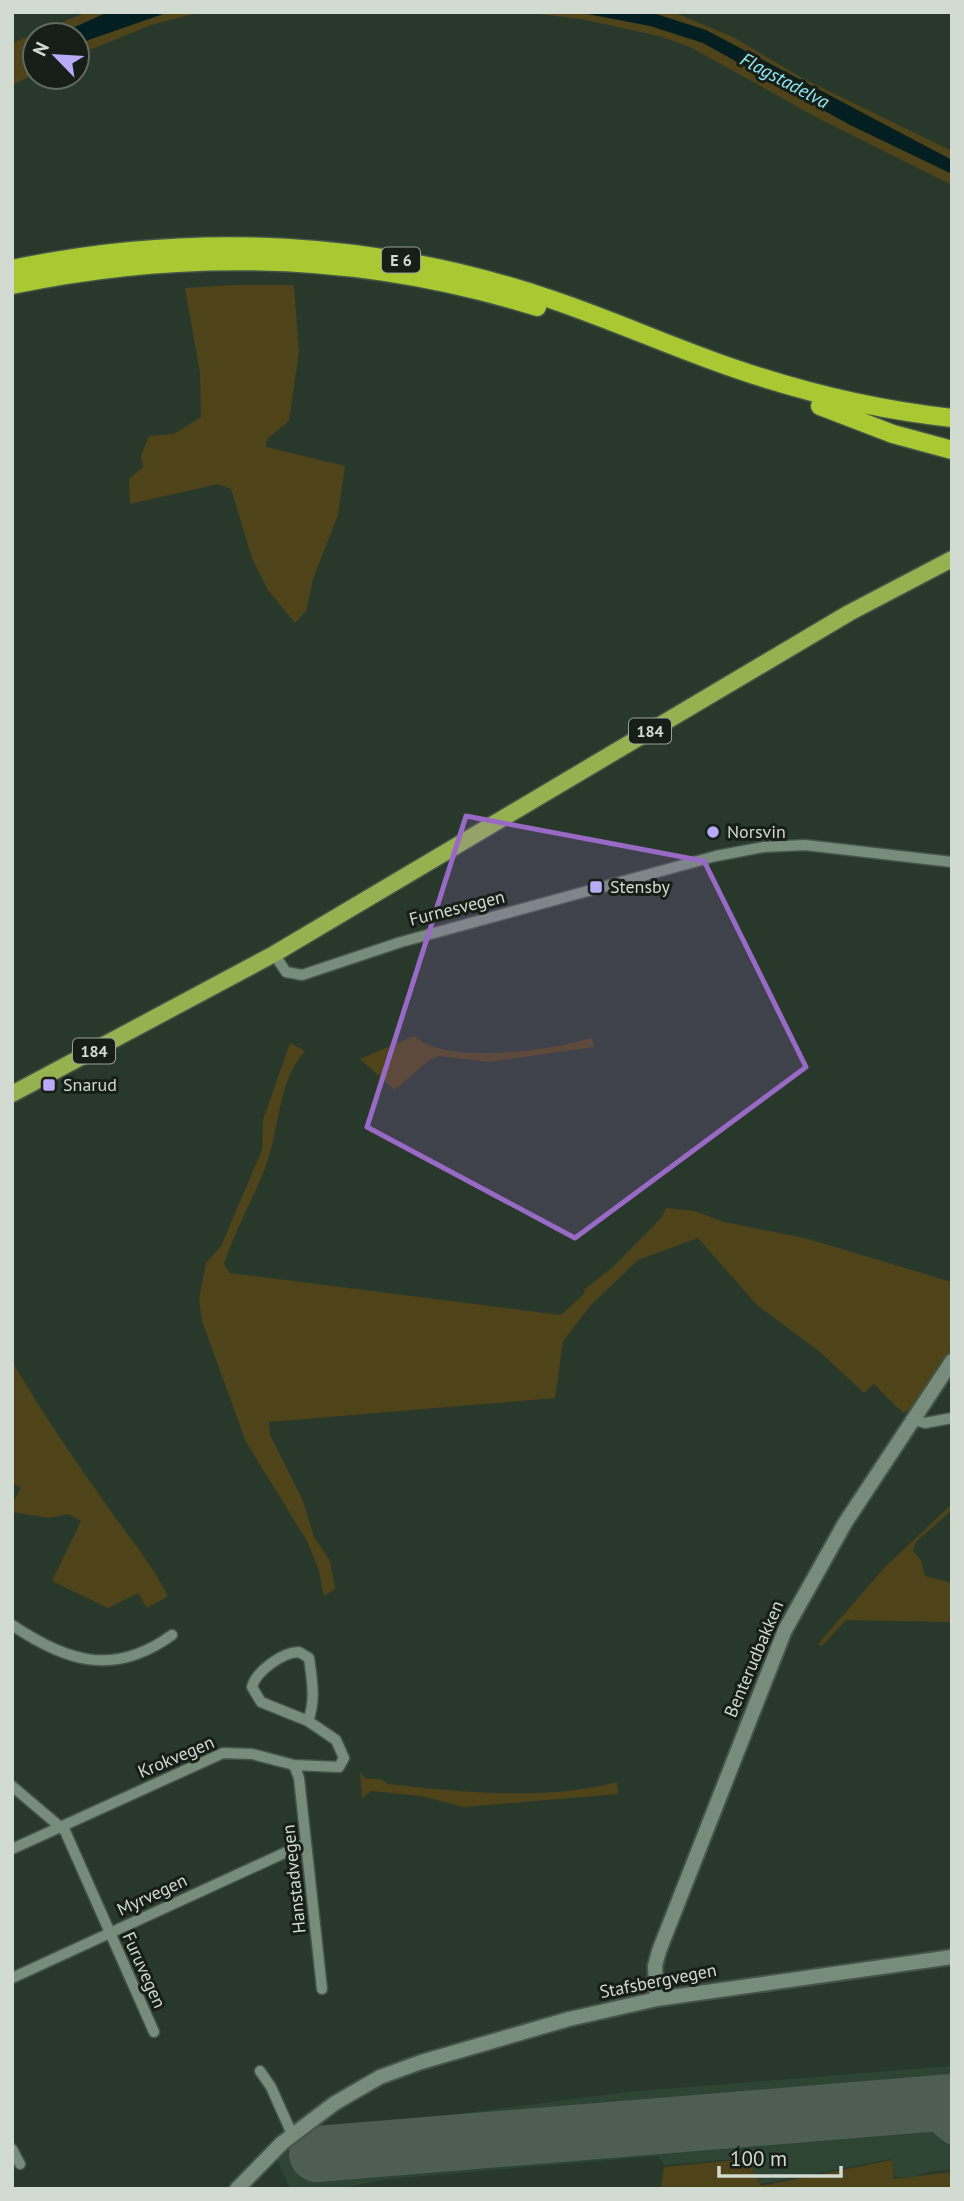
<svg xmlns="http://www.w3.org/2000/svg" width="964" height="2201" font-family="'PT Sans',sans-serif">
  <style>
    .built { fill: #2d4532 }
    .green { fill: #4f431a }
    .water { fill: #041f22 }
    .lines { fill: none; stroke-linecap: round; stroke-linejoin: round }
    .taxiway { stroke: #4f5e52; stroke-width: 23 }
    .runway { stroke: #4f5e52; stroke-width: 56 }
    .minor-casing { stroke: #465448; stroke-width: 13 }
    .secondary-casing { stroke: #465448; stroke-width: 18 }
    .primary-casing { stroke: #465448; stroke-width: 19 }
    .motorway-casing { stroke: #465448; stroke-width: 21 }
    .minor { stroke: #788c7b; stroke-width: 10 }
    .secondary { stroke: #788c7b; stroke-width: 14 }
    .primary { stroke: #95b150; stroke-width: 16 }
    .motorway { stroke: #a9c933; stroke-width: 18 }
    .marked { fill: #9969c6; fill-opacity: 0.2; stroke: #9969c6; stroke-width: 5; stroke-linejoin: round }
    .poi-dot { fill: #b8abf7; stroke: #161e17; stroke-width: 2.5 }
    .labels { text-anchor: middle; stroke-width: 6; stroke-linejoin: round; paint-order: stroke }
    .shield { fill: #161e17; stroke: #99a29a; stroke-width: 2 }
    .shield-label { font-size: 16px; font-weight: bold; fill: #d1dbd2 }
    .poi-label { font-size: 18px; fill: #d1dbd2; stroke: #161e17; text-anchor: start }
    .street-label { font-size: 18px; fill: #d1dbd2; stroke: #161e17 }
    .water-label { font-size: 19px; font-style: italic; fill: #8fecf9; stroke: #161e17 }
  </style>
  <rect width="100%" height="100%" fill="#28392b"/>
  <path class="built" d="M952 2066V2170L932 2171 913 2177H895L891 2159 761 2184 747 2158 664 2165 658 2156 389 2179 338 2189H290L275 2155 326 2131 628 2092Z"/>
  <path class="green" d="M87 12H202L151 25 77 55V35H35V74L12 85V43Z
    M522 12H673L733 37 802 78 952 151V185L816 117 690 47 659 36 581 19Z
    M234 285H294L299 352 289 421 267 439 266 447 345 466 338 515 313 579 306 611 295 623 268 590 252 558 231 489 218 484 130 504 129 479 143 467 141 456 149 436 174 434 201 417 200 373 185 288Z
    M414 1036C447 1066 552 1050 592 1038L594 1047 489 1062 439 1056 428 1061 395 1090 360 1059Z
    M290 1043 305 1051C277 1082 280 1130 265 1168 252 1201 235 1231 224 1264L230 1273 561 1315 584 1294V1290L614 1266 662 1217 666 1208 695 1211 724 1222 805 1238 952 1282V1349L909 1410 903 1413 874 1384 864 1393 820 1352 757 1305 698 1238 638 1260 591 1305 563 1341 555 1398 269 1422 270 1435 303 1501 314 1537 330 1561 335 1589 324 1596 319 1571 307 1541 246 1442 202 1321 199 1299 206 1263 221 1246 262 1150 263 1120Z
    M12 1361C41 1411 74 1459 107 1506 129 1537 151 1563 168 1596L147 1608 138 1593 108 1608 52 1581 81 1521 68 1514 50 1518 12 1512V1504L21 1488 12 1482Z
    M952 1504V1510L916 1542 913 1551 921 1560 925 1576 952 1583V1622L846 1620 822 1646 818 1644 885 1567Z
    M360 1772 366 1779H381L388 1784C458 1792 548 1801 617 1782L618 1794 464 1807 421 1796 371 1791 362 1798Z
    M748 2159 761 2186 892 2160 894 2179 952 2172V2189H661L664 2167Z"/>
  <path class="water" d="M108 12H169L77 44V35H57Z
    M577 12H650L706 30 952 160V174L850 125 703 43 650 26Z"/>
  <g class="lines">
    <path class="taxiway" d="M918 2105 952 2133"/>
    <path class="runway" d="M317 2154 952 2102"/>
    <defs>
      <path id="minor" d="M274 954 286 972 302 975 401 942 716 856 764 847 805 845 952 862
        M911 1419 925 1423 952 1418
        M12 1625C67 1662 114 1677 172 1635
        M299 1652 309 1658C312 1681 316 1699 308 1721L261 1702 252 1687C256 1671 283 1652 299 1652Z
        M294 1765 299 1778 322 1989
        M12 1786 65 1831 154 2032
        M12 1849 223 1753 252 1754 294 1765 339 1767 344 1758 336 1740 308 1721
        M12 1978 306 1843
        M260 2071 271 2087 292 2134
        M12 2149 20 2164"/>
      <path id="secondary" d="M657 1999 655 1966 659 1951 785 1630 845 1523 952 1361
        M237 2189 282 2143 335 2103 380 2077 421 2062 569 2019 657 1999 952 1957"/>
      <path id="primary" d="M12 1094 274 954 849 613 952 559"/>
      <path id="motorway" d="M12 269C194 231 378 240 553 300 615 321 674 348 736 369 806 393 879 410 952 418
        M12 285C189 248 364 253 537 307
        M820 406 893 434 952 450"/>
    </defs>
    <use href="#minor" class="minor-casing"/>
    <use href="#secondary" class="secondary-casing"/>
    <use href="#primary" class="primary-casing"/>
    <use href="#motorway" class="motorway-casing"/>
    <use href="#minor" class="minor"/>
    <use href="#secondary" class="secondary"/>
    <use href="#primary" class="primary"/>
    <use href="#motorway" class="motorway"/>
  </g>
  <path class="marked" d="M466 816 704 861 806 1067 575 1238 367 1127Z"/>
  <g class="poi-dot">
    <circle cx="713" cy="832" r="7"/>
    <rect x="589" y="880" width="14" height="14" rx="3.5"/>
    <rect x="42" y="1078" width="14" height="14" rx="3.5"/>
  </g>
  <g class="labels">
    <g class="shield">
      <rect x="382" y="247.5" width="38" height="25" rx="5"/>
      <rect x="629" y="718.5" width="42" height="25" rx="5"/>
      <rect x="73" y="1038.5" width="42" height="25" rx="5"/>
    </g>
    <g class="shield-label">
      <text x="401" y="266">E 6</text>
      <text x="650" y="737">184</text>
      <text x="94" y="1057">184</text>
    </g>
    <g class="poi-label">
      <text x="727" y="838">Norsvin</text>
      <text x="610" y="893">Stensby</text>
      <text x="63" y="1091">Snarud</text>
    </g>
    <g class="street-label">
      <text transform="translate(457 908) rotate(-14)" y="6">Furnesvegen</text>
      <text transform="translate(754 1659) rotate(-67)" y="6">Benterudbakken</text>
      <text transform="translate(176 1757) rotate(-23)" y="6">Krokvegen</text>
      <text transform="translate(294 1879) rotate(-96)" y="6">Hanstadvegen</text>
      <text transform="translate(152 1895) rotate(-25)" y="6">Myrvegen</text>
      <text transform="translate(144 1970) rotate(66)" y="6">Furuvegen</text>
      <text transform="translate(658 1981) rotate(-11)" y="6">Stafsbergvegen</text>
    </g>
    <g class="water-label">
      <text transform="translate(785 80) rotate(28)" y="7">Flagstadelva</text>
    </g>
  </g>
  <rect width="964" height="2201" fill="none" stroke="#d1dbd2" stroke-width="28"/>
  <g transform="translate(56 56) rotate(295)"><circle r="33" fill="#161e17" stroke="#616a62" stroke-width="2"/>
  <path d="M0-5L12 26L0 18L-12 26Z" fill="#b8abf7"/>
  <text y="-10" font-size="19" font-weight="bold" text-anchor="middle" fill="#d1dbd2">N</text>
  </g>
  <path d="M719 2166v10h122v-10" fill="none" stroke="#d1dbd2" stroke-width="3.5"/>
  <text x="730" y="2166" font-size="21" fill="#d1dbd2" stroke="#161e17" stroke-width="5" paint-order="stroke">100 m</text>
</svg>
